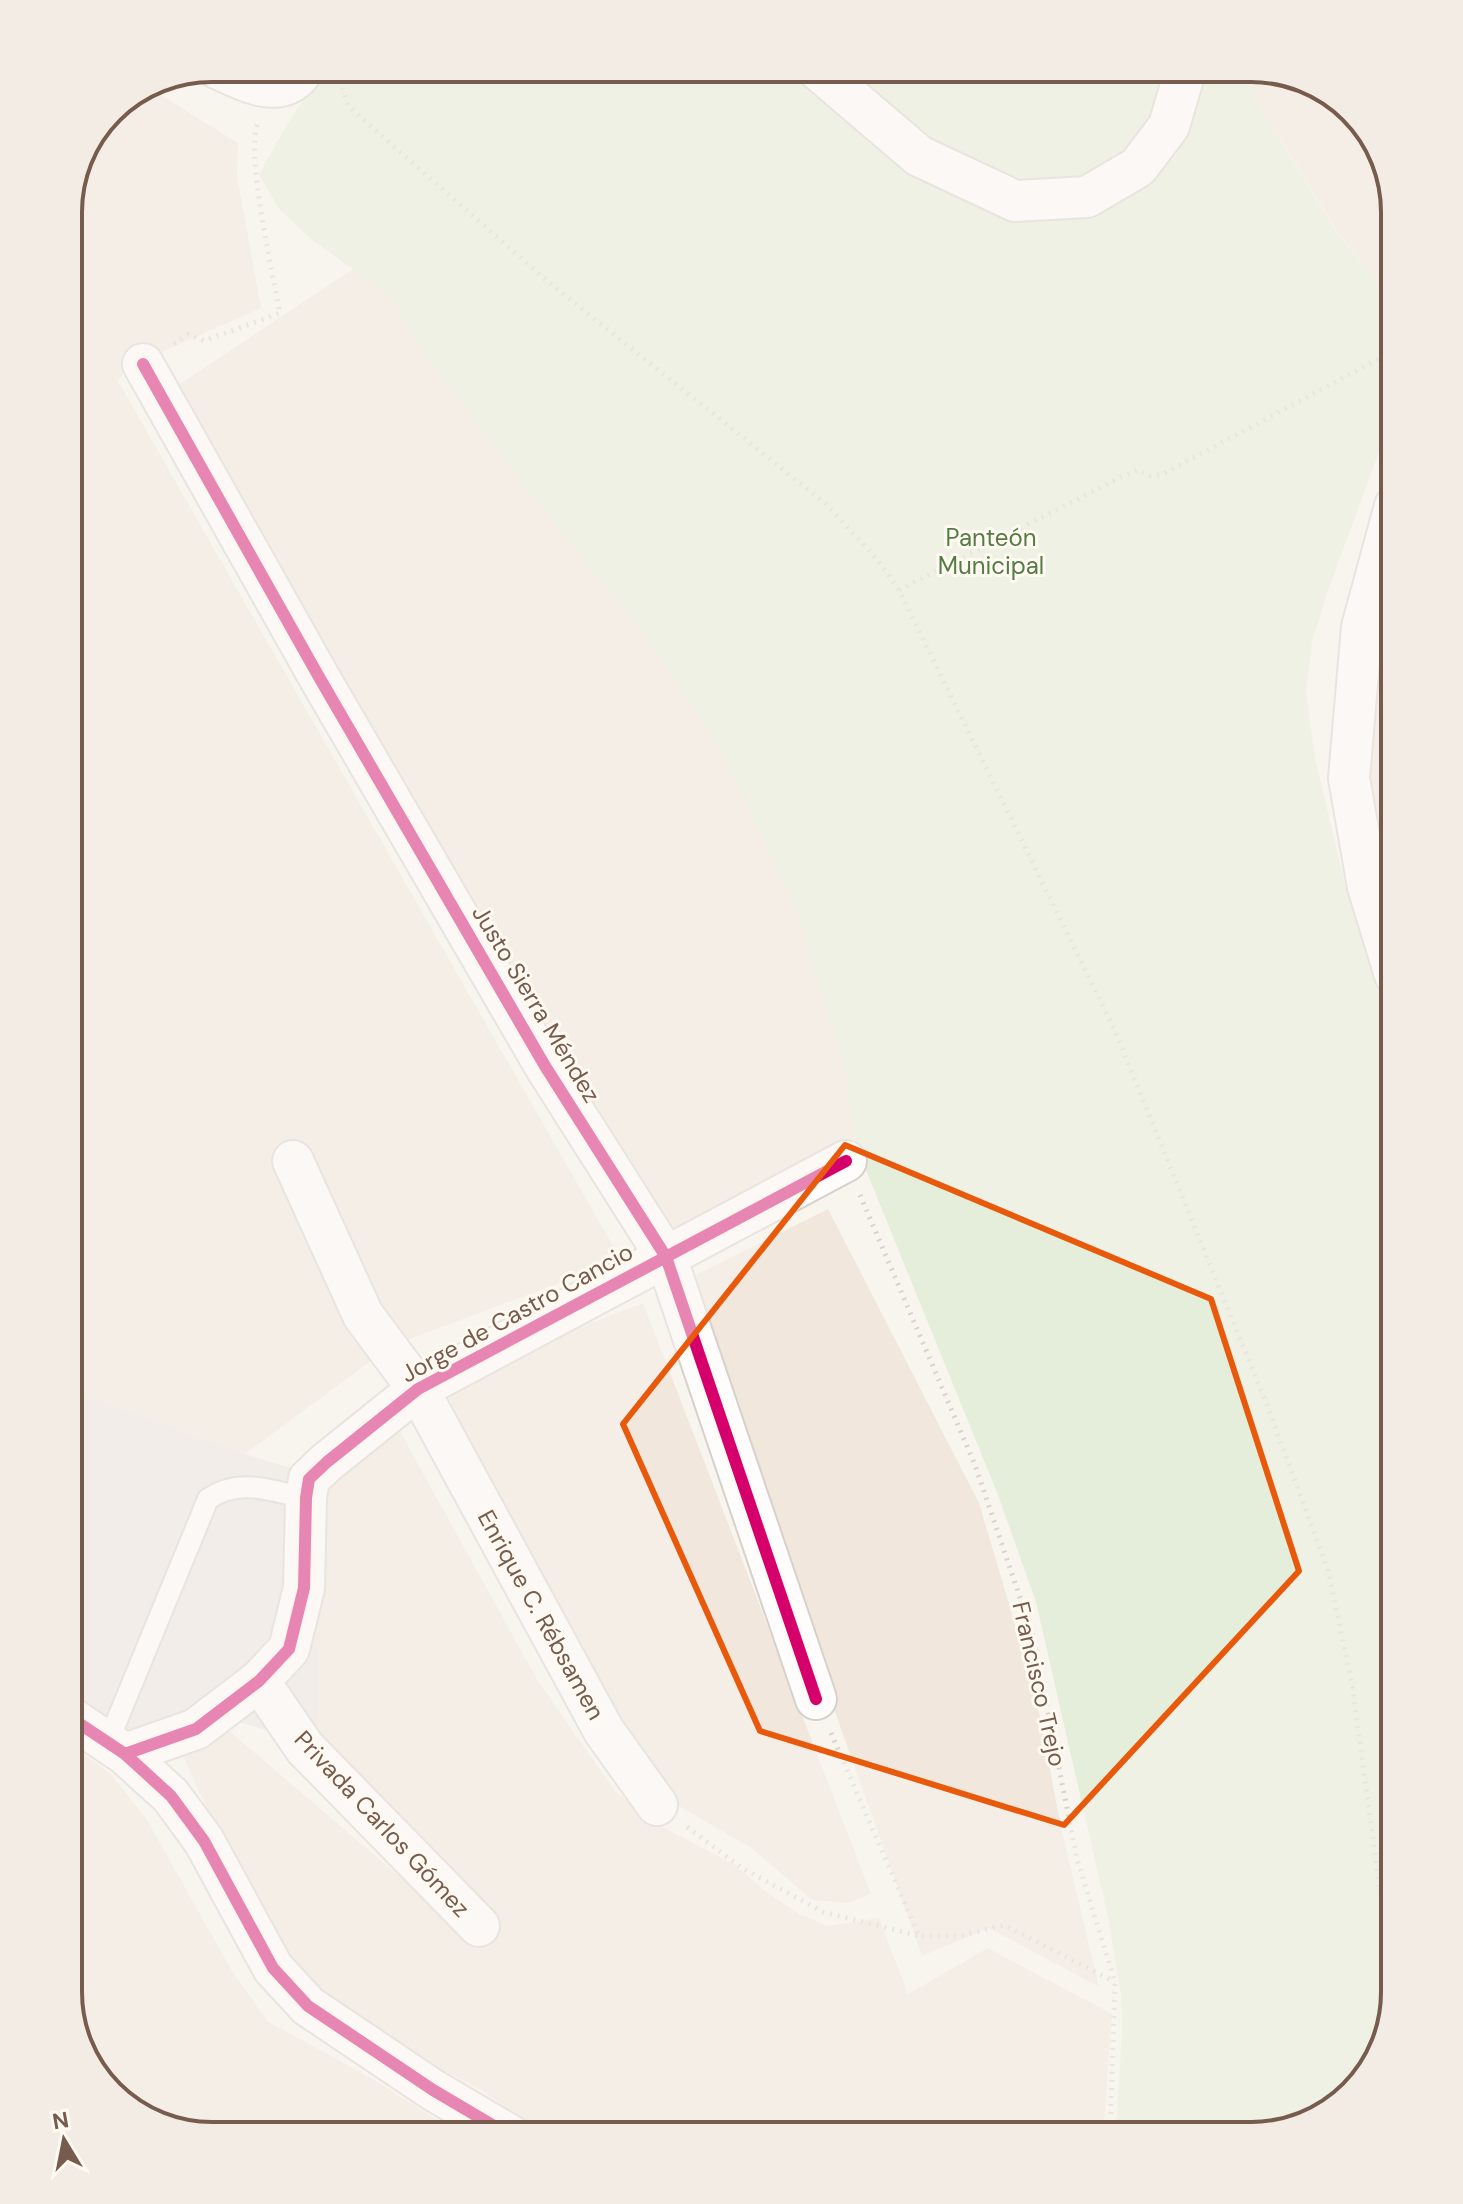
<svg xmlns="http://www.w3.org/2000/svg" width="1463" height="2204" font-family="'DM Sans',sans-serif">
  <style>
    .residential { fill: #f1e7dc }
    .industrial { fill: #ebe4df }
    .green { fill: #e5eeda }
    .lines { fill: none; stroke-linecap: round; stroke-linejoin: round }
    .lane-casing { stroke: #d7d1cc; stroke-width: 24 }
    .street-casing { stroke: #d7d1cc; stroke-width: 44 }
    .path { stroke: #dad3d0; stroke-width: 5; stroke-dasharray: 2 6; stroke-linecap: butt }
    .lane { stroke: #fefdfc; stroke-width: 20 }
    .street { stroke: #fefdfc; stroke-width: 40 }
    .cycleway-casing { stroke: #fef9f1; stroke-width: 17 }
    .cycleway { stroke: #d6006c; stroke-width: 12 }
    .marked { fill: none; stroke: #e8590c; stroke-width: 6; stroke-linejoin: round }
    .labels { text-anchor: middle; stroke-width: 6; stroke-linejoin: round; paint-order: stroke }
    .park-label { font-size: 24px; fill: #567c46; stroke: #fef9f1 }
    .street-label { font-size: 24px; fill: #775c4e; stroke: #fef9f1 }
    .rim { fill: none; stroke: #775c4e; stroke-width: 4 }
  </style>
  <rect width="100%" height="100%" fill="#f8f4ee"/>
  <path class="residential" d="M1237 68H1260L1323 88 1376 140 1395 212V290L1389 295 1338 233Z
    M146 86 238 143 237 176 261 308 128 367 118 381 621 1260 391 1346 245 1454 68 1389V203L110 110Z
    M353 269 390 296 437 370 551 519 634 620 718 744 797 911 823 991 845 1066 855 1143 657 1241 174 388Z
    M1395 592V912L1366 797 1373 657Z
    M828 1209 979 1503 1035 1692 1061 1827 1099 1987 989 1928 922 1956 682 1282Z
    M643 1303 871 1894 848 1903 812 1900 753 1849 667 1799 524 1581 442 1380Z
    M392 1417 539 1683 616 1792 663 1827 737 1866 765 1891 801 1915 828 1926 879 1918 908 1994 988 1948 1112 2014 1103 2136H545L480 2089 348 2023 280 1968 176 1741 208 1713 480 1945 318 1745 320 1477Z
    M68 1743 110 1773 147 1820 232 1971 267 2021 371 2078 463 2136H203L140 2116 87 2064 68 1992Z"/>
  <path class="industrial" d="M68 1389 245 1454 320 1477 318 1745 208 1713 135 1749 68 1704Z"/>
  <path class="green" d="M324 68H783L919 173 982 209 1029 221 1066 215 1139 186 1171 160 1189 127 1201 68H1237L1337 233 1389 295 1395 309V408L1326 596 1312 642 1306 691 1315 758 1350 905 1395 1031V1993L1375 2064 1323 2117 1252 2136H1116L1122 2028 1121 1995 1107 1913 1036 1602 998 1495 855 1143 845 1066 797 911 718 744 634 620 551 519 437 370 390 296 311 239 280 210 259 175 285 128Z
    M813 68H1162L1150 117 1125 160 1081 188 1026 194 962 173Z"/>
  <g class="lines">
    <defs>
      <path id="lane" d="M108 1742 208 1499C240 1477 270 1491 306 1498"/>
      <path id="street" d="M217 68C245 81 284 103 304 68
        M816 68 919 156 1015 201 1087 197 1138 167 1169 126 1186 68
        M143 364 319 677 545 1066 666 1257 816 1699
        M1395 975 1368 887 1349 778 1362 627 1395 506
        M293 1161 363 1315 418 1389 604 1731 657 1805
        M259 1681 305 1748 479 1926
        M68 1716 125 1754 171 1796 204 1841 273 1968 308 2006 433 2090 511 2136
        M125 1754 196 1729 259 1681 289 1649 304 1588 306 1498 309 1479 327 1462 418 1389 846 1161"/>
    </defs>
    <use href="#lane" class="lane-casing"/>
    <use href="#street" class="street-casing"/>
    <path class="path" d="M340 80 348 106 547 281 825 503 876 558 899 590 1115 1031 1267 1405 1328 1570 1352 1684 1394 1995
      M174 344 188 334 204 341 280 313C274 279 243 144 259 122
      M899 590 1123 476 1138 470 1150 476 1163 474 1395 350
      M860 1195 975 1465 1033 1636 1077 1859 1115 1982 1110 2136
      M831 1733 919 1936H959L1004 1925 1115 1982
      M687 1827 742 1868 823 1912 919 1936"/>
    <use href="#lane" class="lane"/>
    <use href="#street" class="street"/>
    <defs>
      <path id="cycleway" d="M143 364 319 677 545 1066 666 1257 816 1699
        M68 1716 125 1754 171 1796 204 1841 273 1968 308 2006 433 2090 511 2136
        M125 1754 196 1729 259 1681 289 1649 304 1588 306 1498 309 1479 327 1462 418 1389 846 1161"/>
    </defs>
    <use href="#cycleway" class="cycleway-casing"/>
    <use href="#cycleway" class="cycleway"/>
  </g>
  <path d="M0 0H1463V2204H0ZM845 1145 1211 1299 1299 1571 1064 1825 760 1731 623 1424Z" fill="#f8f4ee" fill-opacity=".55" fill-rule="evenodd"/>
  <path class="marked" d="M845 1145 1211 1299 1299 1571 1064 1825 760 1731 623 1424Z"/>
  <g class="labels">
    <g class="park-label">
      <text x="991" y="546">Panteón<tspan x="991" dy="28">Municipal</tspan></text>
    </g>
    <g class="street-label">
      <text transform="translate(536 1004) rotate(59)" y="8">Justo Sierra Méndez</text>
      <text transform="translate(517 1313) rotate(-29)" y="8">Jorge de Castro Cancio</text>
      <text transform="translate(541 1615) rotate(61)" y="8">Enrique C. Rébsamen</text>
      <text transform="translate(1039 1684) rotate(77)" y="8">Francisco Trejo</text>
      <text transform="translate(382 1824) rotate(47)" y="8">Privada Carlos Gómez</text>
    </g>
  </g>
  <path d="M0 0H1463V2204H0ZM212 82H1251A130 130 0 0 1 1381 212V1992A130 130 0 0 1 1251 2122H212A130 130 0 0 1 82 1992V212A130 130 0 0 1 212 82Z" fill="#f3ece4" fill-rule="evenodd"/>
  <path class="rim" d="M212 82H1251A130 130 0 0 1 1381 212V1992A130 130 0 0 1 1251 2122H212A130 130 0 0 1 82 1992V212A130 130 0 0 1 212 82Z"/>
  <g transform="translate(64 2140) rotate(350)" stroke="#fef9f1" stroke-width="6" paint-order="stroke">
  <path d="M0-6L14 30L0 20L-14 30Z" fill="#775c4e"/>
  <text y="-12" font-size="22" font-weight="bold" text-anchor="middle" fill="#775c4e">N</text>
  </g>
</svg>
